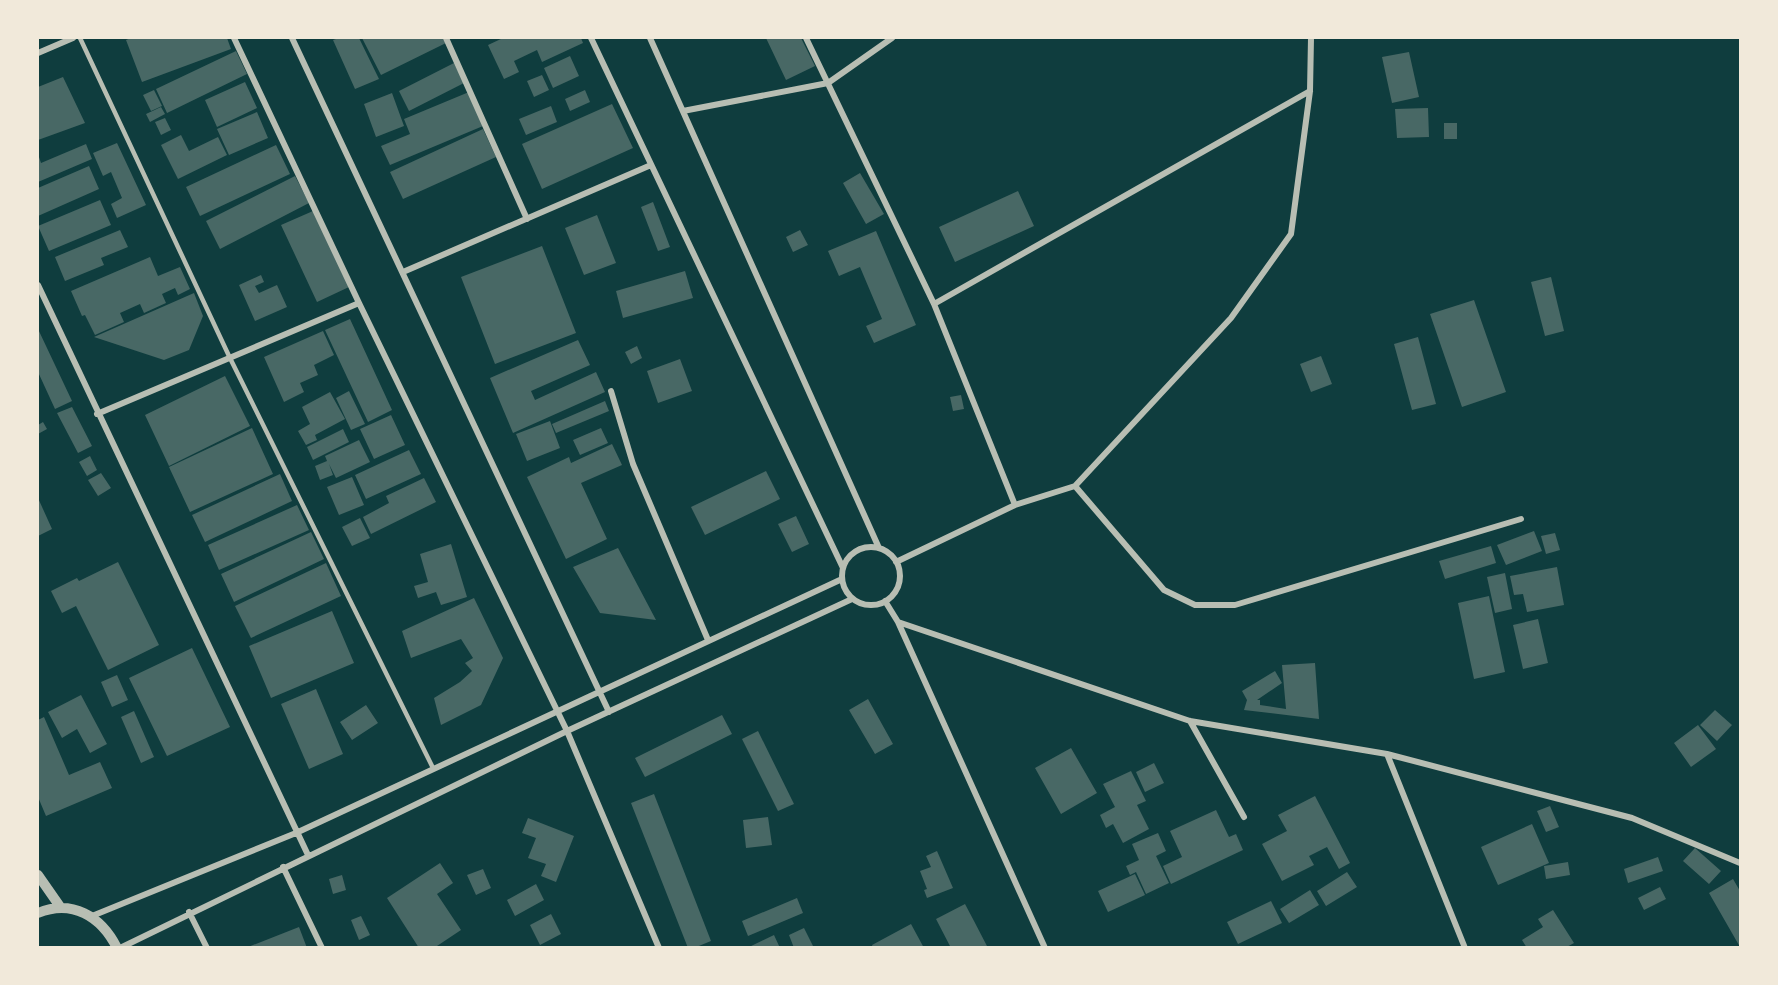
<svg xmlns="http://www.w3.org/2000/svg" width="1778" height="985" font-family="'Fira Sans',sans-serif">
  <style>
    .building { fill: #486865 }
    .lines { fill: none; stroke-linecap: round; stroke-linejoin: round }
    .service { stroke: #b8beb3; stroke-width: 4.5 }
    .minor { stroke: #b8beb3; stroke-width: 6 }
    .tertiary { stroke: #b8beb3; stroke-width: 10 }
  </style>
  <rect width="100%" height="100%" fill="#0f3d3e"/>
  <path class="building" d="M131 38H227L231 49 142 82 126 40Z
    M339 38H359L379 79 355 89 333 40Z
    M362 38H443L446 43 381 75Z
    M503 38H581L583 43 542 62 537 50 514 61 519 72 504 79 488 45Z
    M766 38H801L815 66 786 80Z
    M236 51 247 74 167 113 156 89Z
    M1409 52 1419 97 1392 103 1382 57Z
    M570 56 579 76 553 88 544 68Z
    M454 63 464 83 409 111 399 91Z
    M542 75 549 90 534 97 527 81Z
    M63 77 85 123 38 140V87Z
    M245 82 257 108 217 127 205 100Z
    M154 90 162 106 151 111 143 95Z
    M585 90 590 102 570 111 565 99Z
    M469 92 483 126 390 165 381 146 410 134 404 119Z
    M392 93 404 126 376 137 364 104Z
    M612 104 633 148 542 189 522 144Z
    M551 106 557 122 526 135 519 119Z
    M161 107 165 114 150 122 146 114Z
    M1428 108 1429 137 1397 138 1395 109Z
    M257 112 268 138 229 155 217 129Z
    M165 118 171 130 161 135 155 122Z
    M1444 123H1457V139H1444Z
    M483 129 496 157 403 199 390 172Z
    M181 135 189 151 218 137 227 155 178 179 161 145Z
    M117 143 146 205 117 218 111 204 122 198 111 172 103 176 93 153Z
    M86 144 92 159 38 182V154L41 163Z
    M276 145 290 174 200 216 186 187Z
    M89 166 99 189 38 216V188Z
    M860 173 884 214 866 224 843 183Z
    M295 176 309 203 220 249 206 221Z
    M1018 191 1034 226 955 262 939 227Z
    M100 200 111 225 49 251 38 226Z
    M653 202 670 247 658 251 641 207Z
    M313 211 349 287 317 302 281 225Z
    M597 215 616 263 584 275 565 228Z
    M120 230 128 247 101 258 104 265 65 281 55 257Z
    M800 230 808 245 793 252 786 237Z
    M876 231 916 325 874 343 866 326 882 319 860 267 839 276 828 251Z
    M542 246 576 333 495 364 461 277Z
    M150 257 158 276 180 267 190 289 178 295 175 288 162 294 166 303 144 313 140 304 120 313 124 322 95 335 85 315 82 316 71 291Z
    M685 271 693 298 623 318 616 291Z
    M261 275 264 282 255 286 259 293 277 285 287 307 255 321 239 285Z
    M1551 277 1564 331 1545 336 1531 282Z
    M194 293 203 316 189 350 164 360 94 337Z
    M1474 300 1506 392 1462 407 1430 314Z
    M350 319 392 410 368 422 325 330Z
    M38 329 72 401 55 409 38 372Z
    M323 331 334 355 314 365 318 375 300 383 304 392 284 402 264 357Z
    M1418 337 1436 404 1412 410 1394 344Z
    M578 340 590 365 531 391 535 400 596 372 605 392 513 433 490 378Z
    M637 346 642 358 631 364 625 352Z
    M1321 356 1332 384 1311 392 1300 364Z
    M680 359 692 391 658 403 647 371Z
    M225 376 250 426 169 466 145 415Z
    M349 391 365 424 351 430 336 398Z
    M330 392 345 419 315 435 317 440 306 445 298 431 310 424 302 407Z
    M961 395 964 409 953 411 950 397Z
    M605 401 609 411 556 433 552 424Z
    M72 407 92 446 78 453 57 413Z
    M391 415 405 445 374 459 360 429Z
    M550 421 560 448 527 461 516 434Z
    M43 422 47 429 38 434V425Z
    M252 428 273 474 190 512 169 467Z
    M601 428 608 443 580 455 573 440Z
    M343 429 349 442 313 460 307 447Z
    M359 440 370 462 336 478 329 464 333 475 320 480 315 466 327 461 325 456Z
    M612 444 622 465 581 483 607 539 566 559 527 477 569 457 571 463Z
    M409 450 421 474 366 499 355 475Z
    M90 456 97 470 87 476 79 462Z
    M766 471 780 499 705 535 691 507Z
    M101 473 111 488 98 496 88 480Z
    M280 474 292 501 205 542 192 515Z
    M352 477 364 505 339 515 327 487Z
    M424 478 436 502 371 534 363 517 389 503 386 496Z
    M38 498 52 529 38 536Z
    M297 505 309 530 219 570 208 545Z
    M796 516 809 544 792 552 778 524Z
    M360 518 370 538 352 546 342 527Z
    M1534 531 1542 551 1506 565 1497 545Z
    M311 532 324 559 234 602 221 574Z
    M1555 533 1560 550 1546 554 1541 536Z
    M451 544 467 597 441 605 436 592 418 598 414 586 428 582 420 554Z
    M1491 546 1496 563 1445 579 1439 561Z
    M618 548 656 620 600 613 573 567Z
    M118 562 159 645 108 670 76 606 62 613 51 591 77 578 79 581Z
    M326 563 341 596 251 638 235 606Z
    M1557 567 1564 605 1527 612 1523 594 1514 595 1510 576Z
    M1505 573 1512 609 1495 613 1487 577Z
    M1489 596 1505 672 1474 679 1458 603Z
    M474 598 503 658 481 705 441 725 434 698 460 682 472 671 465 663 473 658 461 639 411 658 402 631Z
    M332 611 354 663 271 698 249 646Z
    M1538 619 1548 663 1523 669 1513 625Z
    M192 648 230 727 167 756 129 678Z
    M1315 663 1319 719 1244 710 1247 700 1242 691 1275 671 1282 683 1257 700H1260V705L1286 709 1282 665Z
    M117 675 128 700 112 707 101 682Z
    M316 689 343 754 309 769 281 704Z
    M81 695 107 744 90 753 77 729 62 738 48 712Z
    M868 699 893 744 875 754 849 710Z
    M366 705 378 723 352 740 340 722Z
    M1715 710 1732 725 1717 741 1700 725Z
    M134 711 154 757 141 763 121 717Z
    M722 715 732 734 645 777 635 758Z
    M44 717 69 775 100 762 112 788 46 816 38 797V720Z
    M1698 725 1716 749 1691 767 1674 743Z
    M758 731 794 804 778 811 742 739Z
    M1071 748 1097 793 1061 814 1035 768Z
    M1154 763 1164 783 1145 792 1136 772Z
    M1131 771 1146 801 1137 805 1149 829 1123 843 1113 824 1106 828 1100 815 1115 807 1103 784Z
    M654 794 711 941 694 948H688L631 803Z
    M1315 796 1350 863 1339 869 1327 847 1309 856 1314 865 1282 881 1262 844 1287 831 1278 815Z
    M1550 806 1559 827 1546 832 1537 811Z
    M1216 810 1229 837 1236 834 1243 850 1171 884 1163 866 1182 857 1170 831Z
    M768 817 772 845 746 848 743 820Z
    M528 818 574 836 556 882 541 876 546 864 528 858 536 838 522 833Z
    M1532 824 1549 863 1498 885 1481 847Z
    M1158 833 1166 851 1156 856 1169 883 1146 894 1136 872 1130 875 1126 866 1139 860 1132 844Z
    M1695 848 1721 871 1709 884 1683 861Z
    M937 851 953 888 927 898 924 890 927 889 920 871 931 867 926 856Z
    M1658 857 1663 871 1628 883 1624 869Z
    M1568 862 1570 875 1546 879 1544 866Z
    M440 863 453 883 437 894 461 930 434 948H419L387 898Z
    M483 869 491 888 476 895 467 875Z
    M1347 872 1357 887 1326 906 1317 891Z
    M1135 874 1145 895 1108 912 1098 891Z
    M342 875 346 890 333 894 329 879Z
    M1733 879 1740 891V947L1709 893Z
    M536 884 544 900 515 916 507 900Z
    M1660 887 1666 899 1644 910 1638 898Z
    M1310 890 1319 905 1289 923 1280 909Z
    M797 898 803 913 748 936 742 921Z
    M1271 901 1282 923 1238 944 1227 922Z
    M965 904 974 921 988 948H951L936 919Z
    M1553 910 1574 943 1565 948H1527L1522 940 1543 927 1538 919Z
    M551 914 561 934 540 945 530 925Z
    M361 916 370 935 359 940 351 920Z
    M911 924 924 948H873L872 945Z
    M299 927 307 948H248V947Z
    M804 928 814 948H794L789 935Z
    M774 935 780 948H747Z"/>
  <g class="lines">
    <path class="service" d="M80 38 229 356 433 768"/>
    <path class="minor" d="M234 38 359 303 567 731 659 948
      M292 38 609 712
      M446 38 527 219
      M591 38 843 568
      M650 38 879 548
      M806 38 934 304 1015 505
      M38 53 73 38
      M683 111 828 83 892 38
      M403 272 651 165
      M38 285 308 855
      M934 304 1310 91
      M611 391 633 464 708 640
      M97 414 359 303
      M1075 486 1164 590 1195 605H1235L1521 519
      M842 576a29 29 0 1 1 58 0a29 29 0 1 1-58 0Z
      M896 562 1015 505 1075 486 1231 318 1291 234 1310 91 1311 38
      M885 601 898 622 1045 948
      M898 622 1190 721 1387 754 1632 818 1740 863
      M1190 721 1244 817
      M1387 754 1465 948
      M283 867 322 948
      M189 912 207 948
      M92 916 296 833 842 579
      M120 948 567 731 852 599"/>
    <path class="tertiary" d="M38 875 61 908
      M38 913C72 899 101 916 117 948"/>
  </g>
  <rect width="1778" height="985" fill="none" stroke="#f1e9da" stroke-width="78"/>
</svg>
